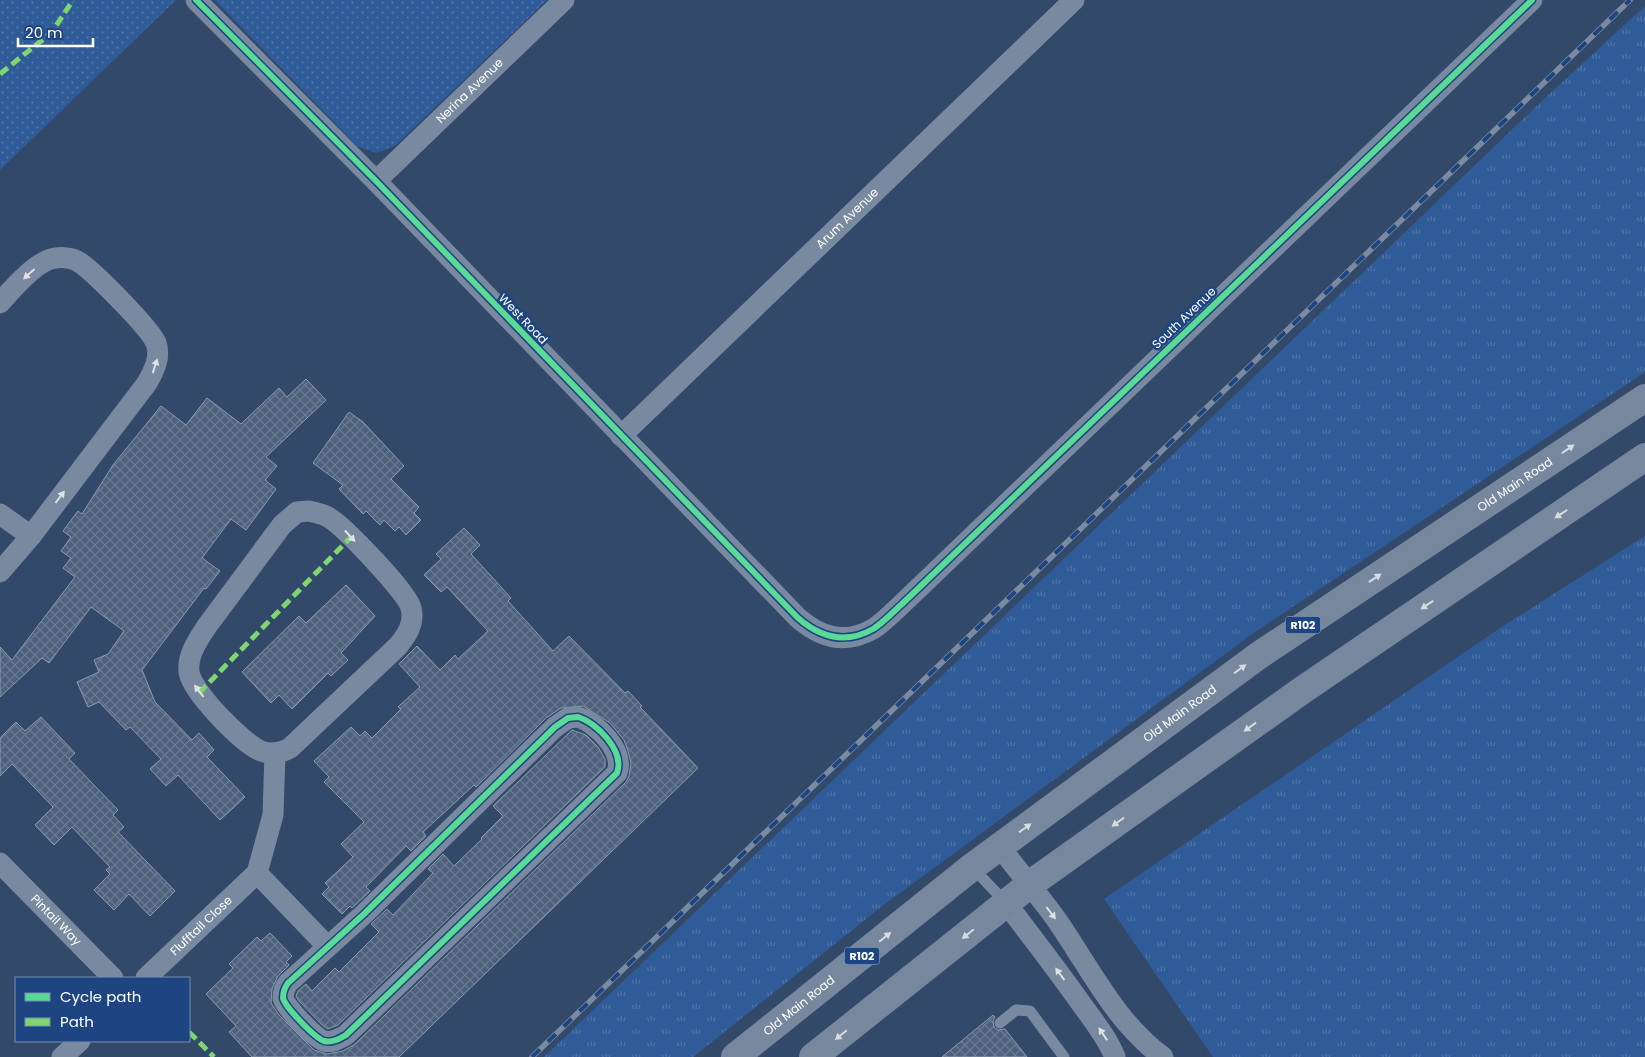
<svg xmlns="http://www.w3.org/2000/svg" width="1645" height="1057" font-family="Poppins,sans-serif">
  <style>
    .grass { fill: url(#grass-tufts) }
    .park { fill: url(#park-dots) }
    .building { fill: url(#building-cross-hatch); stroke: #8c9aaf }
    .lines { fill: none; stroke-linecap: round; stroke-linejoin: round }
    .lane { stroke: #7989a0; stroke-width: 11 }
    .street { stroke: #7989a0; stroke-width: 21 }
    .primary { stroke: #77879e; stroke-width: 28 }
    .rail-casing { stroke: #7a8aa0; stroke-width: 5.5 }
    .rail { stroke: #1c4581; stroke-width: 4; stroke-dasharray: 11; stroke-linecap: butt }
    .quiet { stroke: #7fd670; stroke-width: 5; stroke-dasharray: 10 5; stroke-linecap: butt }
    .cycleway-casing { stroke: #1c4581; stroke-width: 9 }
    .cycleway { stroke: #5adb95; stroke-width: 6 }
    .oneway { fill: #dee2e7 }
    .oneway2 { fill: #d6dbe2 }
    .labels { text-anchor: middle; stroke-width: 5; stroke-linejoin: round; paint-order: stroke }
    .shield { fill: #1c4581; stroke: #bbc7d9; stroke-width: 1 }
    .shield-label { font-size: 11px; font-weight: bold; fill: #fff }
    .street-label { font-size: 12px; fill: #fff; stroke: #1c4581 }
  </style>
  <defs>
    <pattern id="grass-tufts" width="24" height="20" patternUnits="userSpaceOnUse" patternTransform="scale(1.25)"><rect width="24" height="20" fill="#305b99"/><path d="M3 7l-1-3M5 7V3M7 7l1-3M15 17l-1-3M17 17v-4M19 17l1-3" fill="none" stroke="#4f74a8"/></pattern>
    <pattern id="park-dots" width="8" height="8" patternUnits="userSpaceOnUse" patternTransform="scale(1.25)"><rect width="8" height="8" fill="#305b99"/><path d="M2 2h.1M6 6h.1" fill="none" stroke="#4f74a8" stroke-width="1.8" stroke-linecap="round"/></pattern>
    <pattern id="building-cross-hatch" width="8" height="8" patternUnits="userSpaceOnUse" patternTransform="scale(1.25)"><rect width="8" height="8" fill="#4e617c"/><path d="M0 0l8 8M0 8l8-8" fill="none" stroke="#697990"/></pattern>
  </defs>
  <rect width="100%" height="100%" fill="#33496a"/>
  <path class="grass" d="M1645 6V372L1255 632 881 907 693 1057H544L1546 97Z
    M1645 536V1057H1213L1104 899 1500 628Z"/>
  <path class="park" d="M0 0H176L0 170Z
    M215 0H547L395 146 376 153 357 146Z"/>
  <path class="building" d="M306 379 326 400 266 457 277 466 265 480 276 489 246 530 231 519 202 558 220 571 206 589 204 588 142 670 155 702 192 740 199 733 214 750 207 757 245 797 220 820 178 775 166 786 150 769 161 759 130 727 126 730 99 702 88 707 77 682 99 672 94 660 108 654 124 631 91 607 49 663 42 658 0 697V647L12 660 75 577 63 568 71 558 61 551 71 537 63 531 78 511 82 514 113 465 161 406 186 425 207 398 241 424 279 388 287 397Z
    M349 412 363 422 404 466 391 479 419 507 414 513 421 520 406 535 399 527 395 531 384 520 380 525 366 511 363 514 339 489 343 485 313 463Z
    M464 528 480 545 471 554 511 598 508 601 553 651 569 636 625 693 628 691 642 706 640 707 698 768 399 1057H252L229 1032 236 1026 206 994 233 968 229 964 257 937 261 941 270 933 292 956 286 962 289 965 278 976 272 989 271 1003 279 1015 314 1050 327 1054 343 1051 355 1044 626 782 629 776 631 763 628 751 624 740 610 723 583 706 561 708 546 718 476 787 474 785 423 832 426 836 411 851 406 846 366 887 370 891 352 908 350 906 342 914 322 894 329 887 325 883 353 857 341 844 364 822 324 782 329 777 314 761 351 727 360 736 365 731 372 738 401 709 398 707 420 687 399 664 417 646 440 670 455 655 458 659 488 631 447 587 441 592 424 575 441 559 436 554Z
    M346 585 375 616 341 653 348 660 331 676 328 673 292 709 279 695 271 703 242 672 299 616 306 623Z
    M41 717 75 753 69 759 118 810 113 815 124 827 118 832 175 891 150 916 129 894 114 910 94 890 110 874 106 870 110 867 72 827 54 845 35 825 53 807 12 764 0 776V738L16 722 25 731Z
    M572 730 586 735 598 747 605 759V767L338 1025 328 1029 322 1025 299 1001 296 996 298 991 306 984 312 991 335 968 339 972 379 932 371 924 387 909 393 915 433 873 428 869 443 854 454 866 482 839 481 838 503 816 493 806Z
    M993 1015 995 1017 993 1021 994 1027 998 1030 1005 1029 1027 1057H942Z"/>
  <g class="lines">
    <path class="lane" d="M972 867 1006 903
      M1000 1023 1016 1010 1030 1011 1064 1057"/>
    <g class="street">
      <path d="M196 0 376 181 798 618C820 637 845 645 873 629 883 623 893 612 902 604L1532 0"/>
      <path id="s1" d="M376 181 564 0"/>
      <path d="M0 303C12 289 38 259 56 258 63 257 73 258 79 262 93 271 150 328 156 343 161 357 154 371 147 383L31 536 0 572"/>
      <path id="s2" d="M621 436 1074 0"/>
      <path d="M309 511C316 513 325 514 331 519 345 528 408 593 411 608 415 623 407 635 398 646L290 748C281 753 271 755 261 751 242 743 192 692 189 672 187 655 198 640 207 626L282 525 297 512Z"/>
      <path d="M0 514 31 536"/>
      <path d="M578 717C597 723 625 751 617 773L346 1035C339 1039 332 1043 324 1041 315 1038 285 1007 283 998 283 993 285 987 288 983L364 914 555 727 568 718Z"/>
      <path d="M1000 847C1018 871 1038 894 1056 919 1089 966 1115 1022 1163 1057"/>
      <path id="s3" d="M0 863 113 978"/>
      <path d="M257 873 327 946"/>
      <path d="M1006 903C1031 936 1056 968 1080 1002 1092 1019 1107 1037 1115 1057"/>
      <path id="s4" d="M146 978 257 873 273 815 275 753"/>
      <path d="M62 1057 80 1041"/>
    </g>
    <g class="primary">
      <path id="s5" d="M735 1057 972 867 1258 656 1645 398"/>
      <path d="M813 1057 1029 885 1304 689 1645 457"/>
    </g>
    <defs>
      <path id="rail" d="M532 1057 1630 0"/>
    </defs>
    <use href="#rail" class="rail-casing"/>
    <use href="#rail" class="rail"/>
    <path class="quiet" d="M0 74 52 32 73 0
      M199 693 351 537
      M189 1032 214 1057"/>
    <defs>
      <path id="cycleway" d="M196 0 376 181 798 618C820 637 845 645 873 629 883 623 893 612 902 604L1532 0
        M578 717C597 723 625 751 617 773L346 1035C339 1039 332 1043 324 1041 315 1038 285 1007 283 998 283 993 285 987 288 983L364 914 555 727 568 718Z"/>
    </defs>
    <use href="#cycleway" class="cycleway-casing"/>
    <use href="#cycleway" class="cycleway"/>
  </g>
  <defs><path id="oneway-solid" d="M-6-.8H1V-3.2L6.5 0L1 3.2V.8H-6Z" transform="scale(1.25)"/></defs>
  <g class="oneway">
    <use href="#oneway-solid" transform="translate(29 274) rotate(138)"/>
    <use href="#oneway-solid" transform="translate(155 366) rotate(-72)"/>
    <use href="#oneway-solid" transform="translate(60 497) rotate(-53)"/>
    <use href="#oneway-solid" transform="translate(350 536) rotate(47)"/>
    <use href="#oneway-solid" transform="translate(199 691) rotate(-128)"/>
    <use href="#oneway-solid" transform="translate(1051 913) rotate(53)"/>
    <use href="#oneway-solid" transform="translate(1060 974) rotate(-126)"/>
    <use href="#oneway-solid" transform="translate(1103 1034) rotate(-123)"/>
  </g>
  <g class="oneway2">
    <use href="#oneway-solid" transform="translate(1568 449) rotate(-34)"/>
    <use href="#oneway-solid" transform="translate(1561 514) rotate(146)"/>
    <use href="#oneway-solid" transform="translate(1375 578) rotate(-34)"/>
    <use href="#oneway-solid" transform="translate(1427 605) rotate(146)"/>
    <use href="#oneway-solid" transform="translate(1240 669) rotate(-36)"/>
    <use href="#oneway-solid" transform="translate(1250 727) rotate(144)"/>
    <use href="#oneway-solid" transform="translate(1118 822) rotate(144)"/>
    <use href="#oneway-solid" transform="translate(1025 828) rotate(-36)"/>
    <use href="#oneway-solid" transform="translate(968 934) rotate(141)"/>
    <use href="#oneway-solid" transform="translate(885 937) rotate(-39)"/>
    <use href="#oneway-solid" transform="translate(841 1035) rotate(141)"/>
  </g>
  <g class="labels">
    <g class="shield">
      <rect x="1285.5" y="616.5" width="35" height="17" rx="4"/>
      <rect x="844.5" y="947.5" width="35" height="17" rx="4"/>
    </g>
    <g class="shield-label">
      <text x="1303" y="629">R102</text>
      <text x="862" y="960">R102</text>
    </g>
    <g class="street-label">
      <text dy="4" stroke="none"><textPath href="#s1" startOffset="130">Nerina Avenue</textPath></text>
      <text dy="4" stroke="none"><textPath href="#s2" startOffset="314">Arum Avenue</textPath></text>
      <text transform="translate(1184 318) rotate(-44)" y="4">South Avenue</text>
      <text transform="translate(523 319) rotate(46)" y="4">West Road</text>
      <text dy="4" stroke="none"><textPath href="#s5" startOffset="968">Old Main Road</textPath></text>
      <text dy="4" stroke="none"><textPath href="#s5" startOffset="562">Old Main Road</textPath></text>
      <text dy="4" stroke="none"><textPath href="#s3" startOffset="80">Pintail Way</textPath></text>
      <text dy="4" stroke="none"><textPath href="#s4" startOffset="76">Flufftail Close</textPath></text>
      <text dy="4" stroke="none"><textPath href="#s5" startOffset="82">Old Main Road</textPath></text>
    </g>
  </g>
  <rect x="15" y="977" width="175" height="65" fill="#1c4581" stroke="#778fb3"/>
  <rect x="25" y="993" width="25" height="8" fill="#5adb95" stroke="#778fb3"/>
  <text x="60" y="1002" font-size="15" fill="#ffffff">Cycle path</text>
  <rect x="25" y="1018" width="25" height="8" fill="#7fd670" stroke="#778fb3"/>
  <text x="60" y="1027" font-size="15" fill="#ffffff">Path</text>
  <path d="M18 38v8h75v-8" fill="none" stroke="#ffffff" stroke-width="2.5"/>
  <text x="25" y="38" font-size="15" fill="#ffffff" stroke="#1c4581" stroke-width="4" paint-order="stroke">20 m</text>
</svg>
